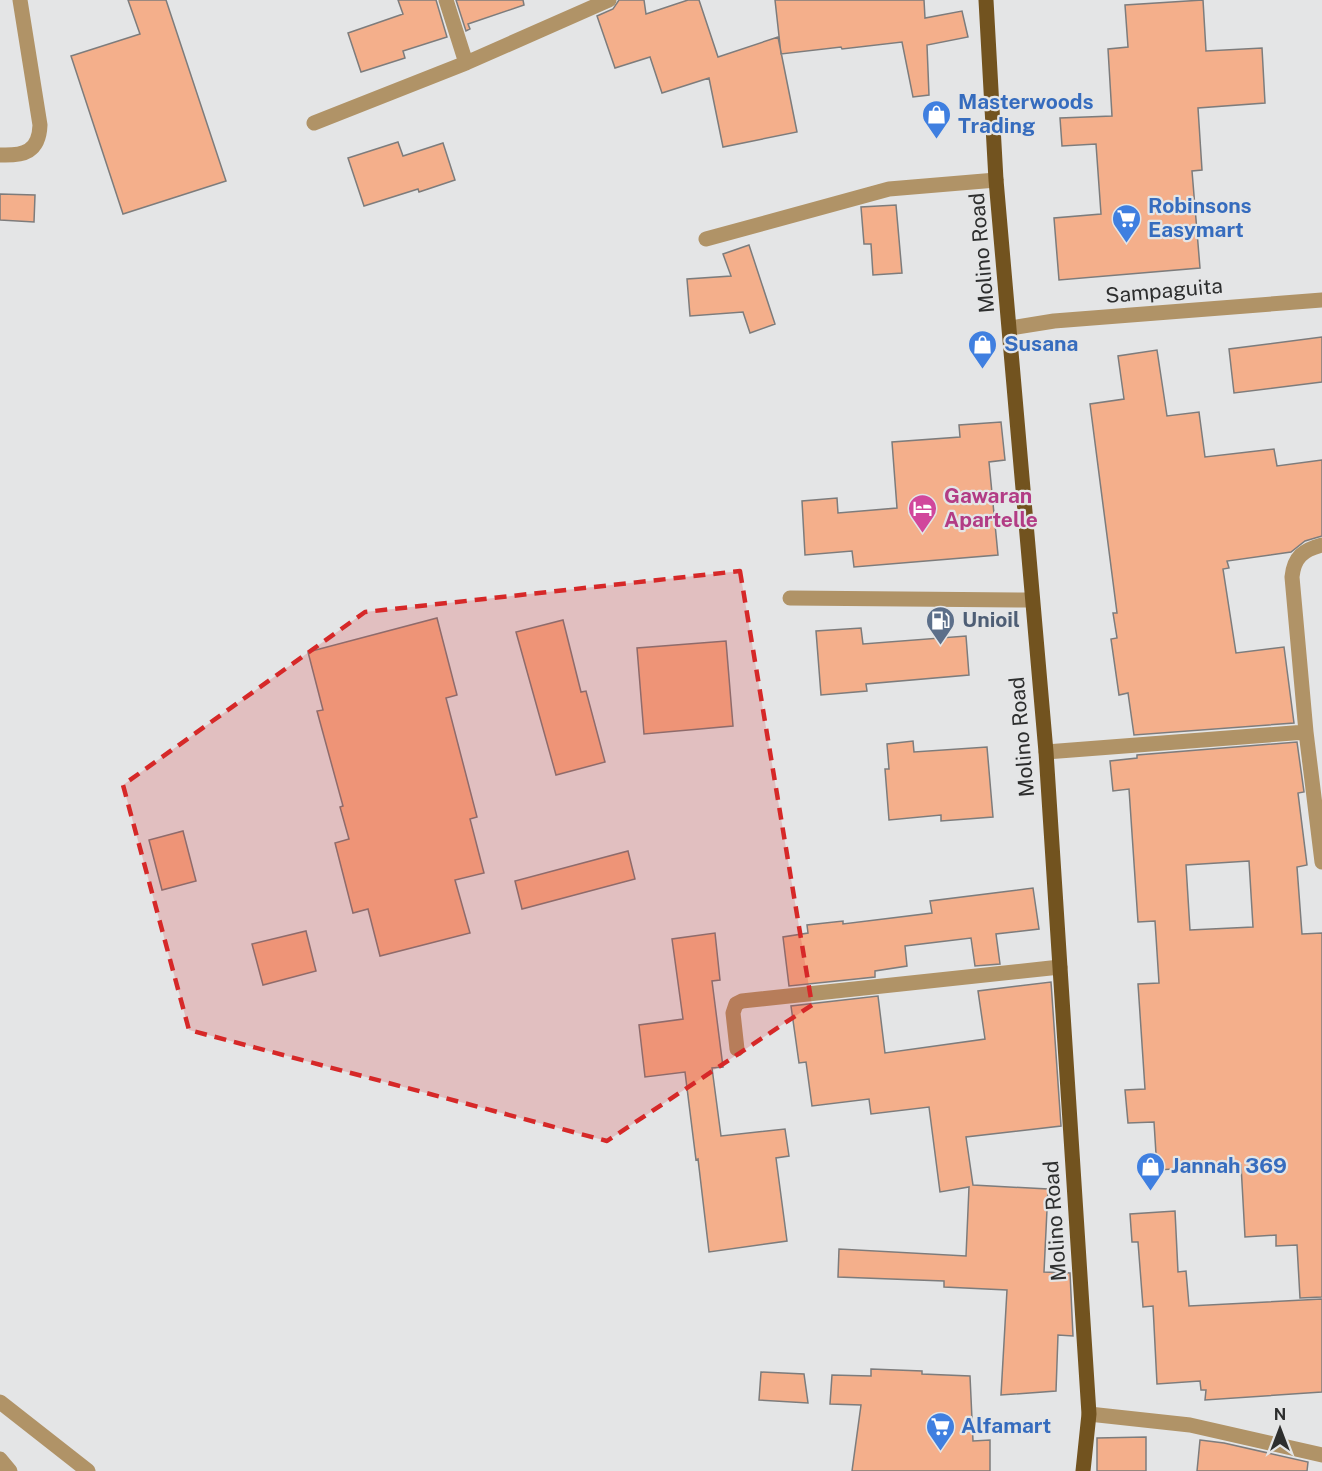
<svg xmlns="http://www.w3.org/2000/svg" width="1322" height="1471" font-family="'Public Sans',sans-serif">
  <style>
    .building { fill: #f4af8b; stroke: #7d7c7c; stroke-width: 1.5; fill-rule: evenodd }
    .lines { fill: none; stroke-linecap: round; stroke-linejoin: round }
    .minor { stroke: #b09367; stroke-width: 15 }
    .major { stroke: #72531f; stroke-width: 15 }
    .marked { fill: #d62828; fill-opacity: 0.2; stroke: #d62828; stroke-width: 4.5; stroke-dasharray: 12 8; stroke-linejoin: round }
    .labels { text-anchor: middle; stroke-width: 4.5; stroke-linejoin: round; paint-order: stroke }
    .shop-label { font-size: 21px; font-weight: bold; fill: #366cbe; stroke: #e4e5e6; text-anchor: start }
    .street-label { font-size: 21px; fill: #2d2e2e; stroke: #e4e5e6 }
    .hotel-label { font-size: 21px; font-weight: bold; fill: #b23c85; stroke: #e4e5e6; text-anchor: start }
    .service-label { font-size: 21px; font-weight: bold; fill: #4e5e75; stroke: #e4e5e6; text-anchor: start }
  </style>
  <rect width="100%" height="100%" fill="#e4e5e6"/>
  <path class="building" d="M128 0H166L226 181 123 214 71 56 140 34Z
    M398 0H436L447 37 403 51 405 58 361 72 348 33 403 14Z
    M456 0H523L524 5 468 24 470 29 466 31Z
    M619 0H644L646 14 688 0H699L718 57 778 37 797 132 723 147 709 78 662 93 650 57 615 68 597 16 613 9Z
    M775 0H924L925 18 962 11 968 37 927 45 929 95 913 97 902 42 842 49 841 47 781 54Z
    M1203 0 1206 51 1262 48 1265 103 1198 108 1202 170 1192 171 1200 268 1059 280 1054 218 1101 214 1096 144 1062 146 1060 118 1112 116 1108 49 1128 47 1125 5Z
    M398 142 403 156 443 143 455 180 419 192 418 189 364 206 348 158Z
    M0 194 35 195 34 222 0 220Z
    M896 205 902 273 873 275 871 244H864L861 207Z
    M749 245 775 324 750 333 743 312 690 316 687 279 731 276 723 254Z
    M1322 337V382L1234 393 1229 349Z
    M1157 350 1167 416 1199 412 1205 457 1274 449 1277 466 1322 460V536L1305 541 1291 552 1227 561 1229 568 1223 569 1236 653 1284 647 1294 723 1134 735 1128 693 1119 695 1111 639 1117 638 1113 613H1117L1090 404 1124 399 1118 356Z
    M1001 422 1005 460 989 462 998 555 854 567 852 551 805 555 802 501 837 498 838 513 897 508 892 442 960 437 959 425Z
    M437 618 457 695 446 698 477 817 470 819 484 873 455 880 470 933 380 956 368 909 353 913 335 843 349 839 340 807 343 806 317 711 323 710 308 652Z
    M563 620 581 692 586 691 605 762 556 775 516 632Z
    M861 628 863 644 966 636 969 675 866 684 867 691 821 695 816 631Z
    M726 641 733 726 644 734 637 648Z
    M913 741 914 752 987 747 993 817 941 821V815L889 820 885 769H889L887 744Z
    M1297 742 1304 792 1298 793 1307 865 1297 867 1302 934 1322 933V1297L1300 1298 1297 1245 1276 1246V1235L1245 1237 1241 1165 1157 1170 1154 1122 1128 1123 1125 1090 1145 1089 1138 984 1159 983 1155 921 1138 922 1129 789 1113 791 1110 761 1137 758V755ZM1249 861 1253 927 1190 930 1186 865Z
    M183 831 196 881 162 890 149 840Z
    M628 851 635 879 522 909 515 881Z
    M1033 888 1039 929 996 934 1000 964 975 966 971 938 905 946 907 966 875 971V977L789 986 783 937 808 933 807 925 843 921V924L932 913 930 901Z
    M306 931 316 971 263 985 252 944Z
    M715 933 720 980 712 981 723 1067 712 1068 721 1136 785 1129 789 1156 776 1158 787 1241 709 1252 698 1159 696 1160 685 1072 645 1077 639 1025 683 1019 672 939Z
    M1051 982 1061 1126 966 1137 973 1185 1048 1189 1044 1272 1070 1273 1073 1336 1058 1335 1056 1391 1001 1395 1007 1290 944 1287V1281L838 1277 839 1249 966 1256 969 1187 940 1192 929 1107 871 1114 869 1099 812 1106 806 1062 799 1063 791 1006 878 996 885 1053 985 1039 978 991Z
    M1175 1211 1178 1272 1186 1271 1189 1306 1322 1299V1392L1205 1400 1206 1390H1201L1200 1381 1157 1384 1153 1306 1143 1307 1138 1242H1132L1130 1214Z
    M871 1369 922 1371V1374L970 1376 973 1441 990 1440V1471H852L861 1405 830 1404 832 1375 871 1376Z
    M761 1372 804 1374 808 1403 759 1400Z
    M1146 1437V1471H1097V1438Z
    M1200 1440 1224 1443 1308 1462 1307 1471H1197Z"/>
  <g class="lines">
    <path class="minor" d="M446 0 466 63
      M314 123 466 63 609 0
      M0 155C24 156 39 152 40 125L20 0
      M706 239 889 189 996 180
      M1010 328 1054 321 1322 300
      M1322 545C1303 550 1294 557 1292 577L1306 732 1322 862
      M790 598 1031 600
      M1046 752 1306 732
      M737 1049 733 1013 736 1004 742 1001 1060 967
      M0 1402 88 1471
      M1089 1414 1190 1425 1322 1455
      M0 1459 10 1471"/>
    <path class="major" d="M986 0 996 180 1046 752 1089 1414 1083 1471"/>
  </g>
  <path class="marked" d="M740 571 812 1005 607 1141 189 1030 123 785 365 612Z"/>
  <defs>
    <symbol id="shop-pin" viewBox="-11 -11 22 30"><path d="M0 17L-7.5 6A9.5 9.5 0 1 1 7.5 6Z" fill="#3f7fe0" stroke="#e4e5e6"/><path d="M-5-2.5h2.3a2.7 3.5 0 0 1 5.4 0H5L5.5 6h-11ZM-1.5-2.5h3a1.5 2.3 0 0 0-3 0Z" fill="#fff"/></symbol>
    <symbol id="supermarket-pin" viewBox="-11 -11 22 30"><path d="M0 17L-7.5 6A9.5 9.5 0 1 1 7.5 6Z" fill="#3f7fe0" stroke="#e4e5e6"/><path d="M-6-5.5h2.5l.6 2H6L4.5 2H-2.5L-4.4-4H-6ZM-1.5 3.2a1.3 1.3 0 1 0 .1 0ZM3 3.2a1.3 1.3 0 1 0 .1 0Z" fill="#fff"/></symbol>
    <symbol id="hotel-pin" viewBox="-11 -11 22 30"><path d="M0 17L-7.5 6A9.5 9.5 0 1 1 7.5 6Z" fill="#d1479c" stroke="#e4e5e6"/><path d="M-6-4.5h1.5V1H6V5H4.5V3h-9V5H-6ZM-4 0a1.8 1.8 0 1 1 3.6 0ZM.5 0V-2.5h3Q6-2.5 6 0Z" fill="#fff"/></symbol>
    <symbol id="fuel-pin" viewBox="-11 -11 22 30"><path d="M0 17L-7.5 6A9.5 9.5 0 1 1 7.5 6Z" fill="#5c6f8a" stroke="#e4e5e6"/><path d="M-5.5-6h7V0h2V4h1.3V-2.5L3-4.5l.8-.8L6-3V5H2.5V1h-1V6h-7ZM-4.2-4.7v3.2H.2V-4.7Z" fill="#fff"/></symbol>
  </defs>
  <g fill-rule="evenodd">
    <use href="#shop-pin" x="920" y="98" width="33" height="45"/>
    <use href="#supermarket-pin" x="1110" y="202" width="33" height="45"/>
    <use href="#shop-pin" x="966" y="328" width="33" height="45"/>
    <use href="#hotel-pin" x="906" y="492" width="33" height="45"/>
    <use href="#fuel-pin" x="924" y="604" width="33" height="45"/>
    <use href="#shop-pin" x="1134" y="1150" width="33" height="45"/>
    <use href="#supermarket-pin" x="924" y="1410" width="33" height="45"/>
  </g>
  <g class="labels">
    <g class="shop-label">
      <text x="958" y="109">Masterwoods<tspan x="958" dy="24">Trading</tspan></text>
      <text x="1148" y="213">Robinsons<tspan x="1148" dy="24">Easymart</tspan></text>
      <text x="1004" y="351">Susana</text>
      <text x="1171" y="1173">Jannah 369</text>
      <text x="961" y="1433">Alfamart</text>
    </g>
    <g class="street-label">
      <text transform="translate(982 253) rotate(-95)" y="7">Molino Road</text>
      <text transform="translate(1164 291) rotate(-5)" y="7">Sampaguita</text>
      <text transform="translate(1022 737) rotate(-95)" y="7">Molino Road</text>
      <text transform="translate(1055 1221) rotate(-94)" y="7">Molino Road</text>
    </g>
    <g class="hotel-label">
      <text x="944" y="503">Gawaran<tspan x="944" dy="24">Apartelle</tspan></text>
    </g>
    <g class="service-label">
      <text x="962" y="627">Unioil</text>
    </g>
  </g>
  <g transform="translate(1280 1429)" stroke="#e4e5e6" stroke-width="4.5" paint-order="stroke">
  <path d="M0-4.5L10 22L0 15L-10 22Z" fill="#2d2e2e"/>
  <text y="-9" font-size="16" font-weight="bold" text-anchor="middle" fill="#2d2e2e">N</text>
  </g>
</svg>
